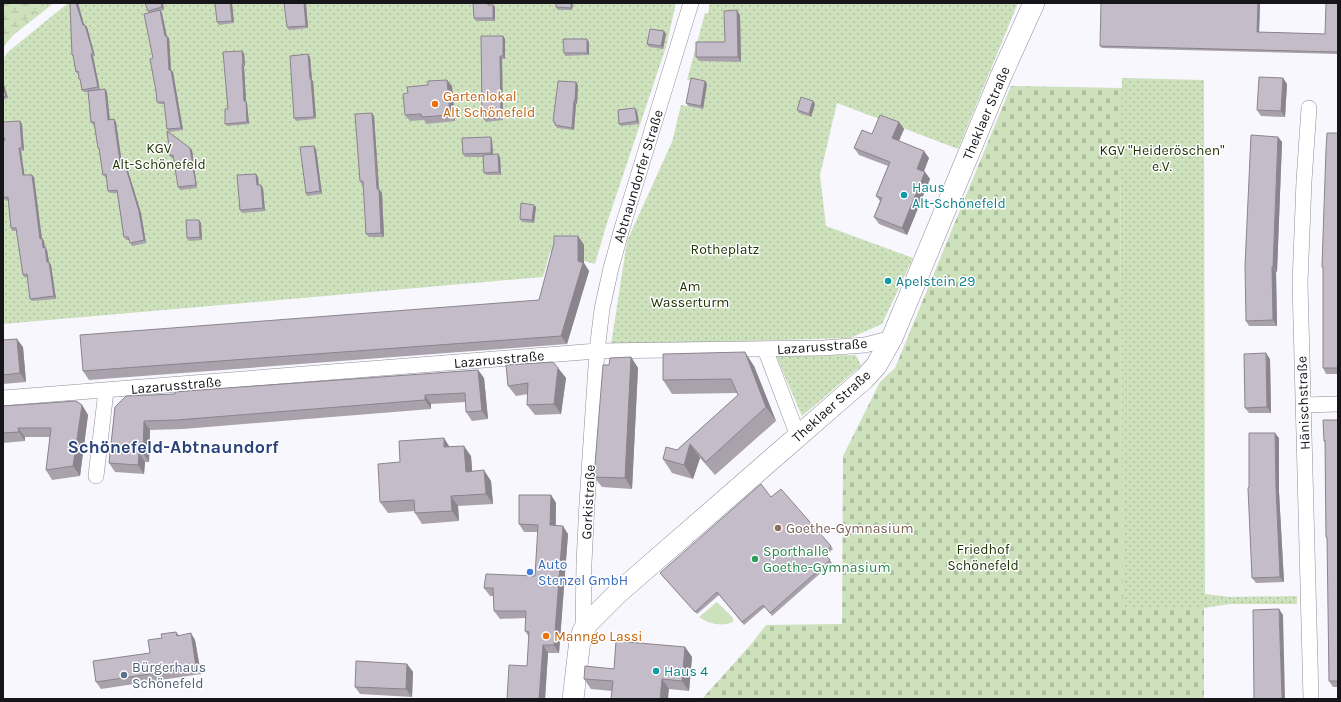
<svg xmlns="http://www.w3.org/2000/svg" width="1341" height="702" font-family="Karla,sans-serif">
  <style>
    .grass { fill: #cde1bc }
    .forest { fill: url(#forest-crowns) }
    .wetland { fill: url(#wetland-marsh) }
    .cemetery { fill: url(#cemetery-stones) }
    .park { fill: url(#park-dots) }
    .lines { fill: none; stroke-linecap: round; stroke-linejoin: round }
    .minor-casing { stroke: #8f8c9a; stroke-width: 16 }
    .secondary-casing { stroke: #8f8c9a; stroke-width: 22 }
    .minor { stroke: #fff; stroke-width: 15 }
    .secondary { stroke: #fff; stroke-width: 21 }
    .wall { fill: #a9a2ad }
    .shaded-wall { fill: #8a848d }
    .building { fill: #c5bcc9; stroke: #8a848d }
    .food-dot { fill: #e8710a; stroke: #fff; stroke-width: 1.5 }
    .culture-dot { fill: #0f9aa8; stroke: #fff; stroke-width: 1.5 }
    .education-dot { fill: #8d6e63; stroke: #fff; stroke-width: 1.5 }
    .leisure-dot { fill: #2e9e5b; stroke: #fff; stroke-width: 1.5 }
    .shop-dot { fill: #3f7fe0; stroke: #fff; stroke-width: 1.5 }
    .service-dot { fill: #5c6f8a; stroke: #fff; stroke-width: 1.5 }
    .labels { text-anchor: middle; stroke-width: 3; stroke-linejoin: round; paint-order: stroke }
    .food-label { font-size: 14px; fill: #c56008; stroke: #fff; text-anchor: start }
    .street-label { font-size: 14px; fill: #16151a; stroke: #fff }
    .park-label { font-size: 14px; fill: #1d3101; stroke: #fff }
    .culture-label { font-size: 14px; fill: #0d838f; stroke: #fff; text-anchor: start }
    .education-label { font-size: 14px; fill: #785e54; stroke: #fff; text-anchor: start }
    .leisure-label { font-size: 14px; fill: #27864d; stroke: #fff; text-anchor: start }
    .shop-label { font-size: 14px; fill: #366cbe; stroke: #fff; text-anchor: start }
    .service-label { font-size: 14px; fill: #4e5e75; stroke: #fff; text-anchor: start }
    .district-label { font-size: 18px; font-weight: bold; fill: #2c447c; stroke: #fff }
  </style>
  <defs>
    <pattern id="forest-crowns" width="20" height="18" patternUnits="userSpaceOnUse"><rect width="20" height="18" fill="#cde1bc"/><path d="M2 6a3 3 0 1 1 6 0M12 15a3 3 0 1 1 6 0" fill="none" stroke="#afc0a1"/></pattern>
    <pattern id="wetland-marsh" width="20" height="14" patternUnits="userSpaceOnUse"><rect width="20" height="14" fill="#cde1bc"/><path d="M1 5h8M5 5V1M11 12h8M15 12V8" fill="none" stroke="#afc0a1"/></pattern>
    <pattern id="cemetery-stones" width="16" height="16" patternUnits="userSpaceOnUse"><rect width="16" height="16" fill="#cde1bc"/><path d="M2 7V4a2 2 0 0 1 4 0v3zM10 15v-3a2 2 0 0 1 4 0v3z" fill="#afc0a1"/></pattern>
    <pattern id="park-dots" width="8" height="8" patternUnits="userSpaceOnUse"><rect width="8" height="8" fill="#cde1bc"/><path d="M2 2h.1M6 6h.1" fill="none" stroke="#afc0a1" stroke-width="1.8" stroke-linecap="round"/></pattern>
  </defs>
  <rect width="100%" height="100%" fill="#f8f7fd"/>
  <path class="grass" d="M717 602 733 618V622C722 627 709 624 699 617Z"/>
  <path class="forest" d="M3 3H54L3 43Z"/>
  <path class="wetland" d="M3 3H41L3 47Z"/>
  <path class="cemetery" d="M1011 86 1123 88 1120 157 1123 608H1204V699H702L753 642 766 625 842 624 843 456 880 382 895 368Z"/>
  <path class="park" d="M68 3H676L666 47 607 223 595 264 550 252 543 277 3 324V59L8 52Z
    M710 3H1018L958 149 837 103 820 175 826 226 913 258 882 324 850 338 611 345 627 241 672 142 681 105 702 108 707 84 687 80 705 13H708Z
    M1122 78 1204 80 1205 594 1230 597 1297 596V604H1230L1204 608H1123L1120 157Z
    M856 355 861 366 802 416 776 356Z"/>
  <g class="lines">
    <defs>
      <path id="minor" d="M1309 108 1304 181 1300 283 1311 699
        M765 349 798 436
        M3 398 597 351 823 348 865 345 892 338
        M1304 405 1338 404
        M96 476 106 391
        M583 631 584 563 587 503 597 351 602 309 611 268 623 225 691 3"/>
      <path id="secondary" d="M573 699 580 640 583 631 588 623 618 593 865 378 876 366 892 338 1001 76 1034 3"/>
    </defs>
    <use href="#minor" class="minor-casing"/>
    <use href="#secondary" class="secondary-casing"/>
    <use href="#minor" class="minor"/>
    <use href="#secondary" class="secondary"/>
  </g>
  <path class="wall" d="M78 3 84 25 87 27 95 56H93L99 89 107 92 110 120 114 119 116 122 123 169 126 168 128 171 141 213 146 243 132 246 130 243 129 240H126L124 237 117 193H110L108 191 106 177H105L103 175 100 150 98 148 94 124 93 125 91 122 88 92H84L82 90 81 81 79 79V74H78L76 72 74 58 72 55Z
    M145 3H163L164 10 161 11 162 13 167 36 169 38 171 70 173 72 183 130 169 132 167 129 165 104H159L157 102 149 13Z
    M232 3 234 23 219 25 217 22Z
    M284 3H306L308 28 289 30 287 27Z
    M556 3H573L572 10H558L556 7Z
    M603 3H620L619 4Z
    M1260 3 1259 32 1325 34 1338 3V54L1102 48 1100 46Z
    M490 4V5L495 7V21H476L474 18Z
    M740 15 741 62 699 61 696 57 725 42Z
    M664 31 666 34 663 49 649 47 647 44Z
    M503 36 505 39V59H502L503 120 486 122 484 119V116L482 113Z
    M589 42V55L565 56 564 53Z
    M244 53 245 66 244 67 246 101 247 103 249 124 227 126 225 124Z
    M310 57 312 80 313 81 316 118 315 119 296 121 294 118Z
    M1283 78 1287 84 1285 117 1261 116 1257 110Z
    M3 82 8 98 3 100Z
    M707 84 703 109 688 106 686 103Z
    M578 85 577 104H576L574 130 557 128 553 121Z
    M452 86 455 121 426 124 424 120 410 121 405 115 408 93Z
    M815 104 811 117 799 113 797 110Z
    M637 111 639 124 621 126 619 124Z
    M372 113 374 116 379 189 382 193 384 237H369L366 234 364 185H362L360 181Z
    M20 121 22 124 24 151H21L24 175 34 177 42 238 44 241 45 247 47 250 49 262 51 265 56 299 32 301 30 299 27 277 25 278 23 275 16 231H12L11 228 8 200 6 201 4 198 5 140Z
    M899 122 904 129 899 141 929 158 924 171 930 179 907 235 879 224 874 217 880 201 876 196 888 166 859 155 854 148 872 134Z
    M1338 128V374H1326L1323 368V268L1322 267Z
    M1278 137 1282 142 1277 272H1276L1277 326H1249L1246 321Z
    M492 140 493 154 500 157 501 175H486L484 173 483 157H465L463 154Z
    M190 148 192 150 197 188 180 190 178 187 174 158H172L170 156Z
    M316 149 322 194 307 196 306 193Z
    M258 177 259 185 263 188 265 211 242 213 240 210Z
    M534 205 536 207 534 223 522 222 520 219Z
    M201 223 202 240 189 241 187 238Z
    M578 236 584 245V263L589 271 567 344 89 380 83 371 539 300Z
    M3 340 23 347 26 382 3 384Z
    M631 357 638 368 632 489 602 487 594 477 609 365Z
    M1270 359 1271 413H1249L1245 408Z
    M754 366 776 421 715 475 700 458 693 479 672 473 663 459 677 450 738 395 737 393 672 394 663 380Z
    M558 368 566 378 561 414 535 415 527 405 528 394 516 396 508 386Z
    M478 370 484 378 488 419 472 421 466 412V402L431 404V409L183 429 150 430 149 462H145L144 474 115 472 109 463 115 407 175 394Z
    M82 405 88 415 80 476 52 480 46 470 50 437H25V441L3 443V406Z
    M1338 420V687H1333L1329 681 1328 540 1326 537 1325 443 1324 441Z
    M1279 438V492L1284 582 1256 583 1252 578 1249 487Z
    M450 447 471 456 472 471 491 481 493 504 458 506 459 521 422 524 415 513V511L388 513 380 502 400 462Z
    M551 495 556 503V525L568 534 559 653H548L545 699H507L527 666 529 637 525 631 526 618 500 619 494 611V596H490L484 588 535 576 538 532H524L519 524Z
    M771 497 831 546 833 549 826 555 832 563 772 616 765 607 744 625 719 595 697 614 660 573Z
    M176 632 179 635 195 640 201 674 101 689 96 682 150 653 162 638Z
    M685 647 692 657 689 691 669 689 612 691 591 689 584 679 614 669Z
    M407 664 413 672 412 697 360 694 355 687Z"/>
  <path class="shaded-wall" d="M76 3H78L85 28 83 25Z
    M161 3H163L164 10 162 7Z
    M230 3H232L234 23 232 21Z
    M304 3H306L308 28 306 26Z
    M571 3H573L572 10 571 8Z
    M1258 3H1260L1259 35 1257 32Z
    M493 5 495 7V21L493 18Z
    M160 10 162 13 167 38 165 36Z
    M737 10 740 15 741 62 738 57Z
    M85 25 87 27 95 56 93 53Z
    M664 31 666 34 663 49 661 46Z
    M167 36 169 38 171 70 173 72 183 130 181 128 169 70Z
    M503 36 505 39V59L503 56Z
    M587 39 589 42V55L587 53Z
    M242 51 244 53 245 66 243 64Z
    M91 54 93 56 100 90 98 87Z
    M308 54 310 57 312 80 313 81 316 118 314 116Z
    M500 56 502 59 503 120 501 118Z
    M242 64 244 67 246 101 247 103 249 124 247 122 244 101Z
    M1283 78 1287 84 1285 117 1281 111Z
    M447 80 452 86 455 121 450 115Z
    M705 81 707 84 703 109 701 106Z
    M3 82 8 98 6 96 3 85Z
    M576 82 578 85 577 104 575 101Z
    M105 89 107 92 110 123 108 120Z
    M574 101 576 104 574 130 572 128Z
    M813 101 815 104 811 117 809 114Z
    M635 108 637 111 639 124 637 121Z
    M372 113 374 116 379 189 382 193 384 237 381 233Z
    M114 119 116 122 123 172 121 169Z
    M20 121 22 124 24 151 22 148Z
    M899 122 904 129 897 145 892 138Z
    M491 137 492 140 493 156 491 153Z
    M1278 137 1282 142 1277 272 1273 267Z
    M314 146 316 149 322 194 320 191Z
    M19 148 21 151 25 178 23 175Z
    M190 148 192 150 197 188 196 185Z
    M924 151 929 158 922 176 917 169Z
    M498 154 500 157 501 175 499 172Z
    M126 168 128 171 141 213 146 243 144 240Z
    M925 172 930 179 907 235 902 228Z
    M256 174 258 177 259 188 257 185Z
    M32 175 34 177 42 241 40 239Z
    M261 185 263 188 265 211 263 208Z
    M534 205 536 207 534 223 532 220Z
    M199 220 201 223 202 240 200 237Z
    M578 236 584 245V263L589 271 567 344 561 336 578 261Z
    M42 238 44 241 45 250 43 248Z
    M45 247 47 250 49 262 51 265 56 299 54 296 47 262Z
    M1272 267 1276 272 1277 326 1273 320Z
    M17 339 23 347 26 382 20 373Z
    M745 352 754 366 776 421 766 407Z
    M1266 353 1270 359 1271 413 1267 407Z
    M631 357 638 368 632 489 625 478Z
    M558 368 566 378 561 414 554 404Z
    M478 370 484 378 488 419 482 411Z
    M425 395 431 404V409L425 400Z
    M82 405 88 415 80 476 73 466Z
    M144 421 150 430 149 462 143 453Z
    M18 428 25 437V441L19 432Z
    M1275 433 1279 438V492L1284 582 1280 577 1276 487Z
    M444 438 451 449 444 447Z
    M690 444 700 458 693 479 684 465Z
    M464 446 471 456 473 482 466 472Z
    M139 453 145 462 144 474 138 465Z
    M484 470 491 481 493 504 486 494Z
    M551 495 556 503 555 533 550 525Z
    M451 496 458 506 459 521 452 511Z
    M563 526 568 534 559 653 554 645Z
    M1279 609 1283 615 1285 699H1282Z
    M191 633 195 640 201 674 196 667Z
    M543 645 548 653 545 699H539Z
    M685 647 692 657 689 691 682 681Z
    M407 664 413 672 412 697 406 689Z
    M662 679 669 689 668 699H660Z"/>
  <path class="building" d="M70 3H76L83 25H85L93 53 91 54 98 87 82 90 80 79H79L78 71 76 72 73 55H72Z
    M145 3H161L162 7 148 11Z
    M215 3H230L232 21 217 22Z
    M284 3H304L306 26 287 27Z
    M473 3H488V5H493V18H474Z
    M556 3H571V8L556 7Z
    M1101 3H1258L1257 32 1325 34 1326 3H1338V52L1100 46Z
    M160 10 165 36H167L169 70H171L181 128 167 129 164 102H157L156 91 150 59 153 58 144 14Z
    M737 10 738 57H696V42H725L724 11Z
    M650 29 664 31 661 46 647 44Z
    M481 36H503V56H500L501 118 484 119V113H482Z
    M563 39H587V53H564Z
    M242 51 243 64H242L244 101H246L247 122 225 124V109H228L223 52Z
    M308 54 310 79H311L314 116 313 117 294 118 290 56Z
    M1259 77 1283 78 1281 111 1257 110Z
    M691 78 705 81 701 106 686 103Z
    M447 80 450 115 422 117 421 114 405 115 403 94 408 93 407 87 428 85V81Z
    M558 81 576 82 575 101H574L572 128 555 125V122L553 121 558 82Z
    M3 85 6 96 3 97Z
    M105 89 108 120 114 119 121 169 126 168 139 211 144 240 130 243 128 237H124L117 190 108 191 106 174 103 175 99 148H98L94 122H91L88 91Z
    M801 97 813 101 809 114 797 110Z
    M635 108 637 121 619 124 618 110Z
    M372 113 377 189H379L381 233 366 234 363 181H360L355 114Z
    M880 115 899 122 892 138 924 151 917 169 925 172 902 228 874 217 882 198 876 196 890 162 854 148 862 130 872 134Z
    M20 121 22 148H19L23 175H32L40 239 42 238 43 248 45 247 47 262H49L54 296 30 299 27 274 23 275 16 228H11L8 197 4 198 3 193V141L5 140 3 135V122Z
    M1338 128V368H1323V267H1322L1326 149 1327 133H1338Z
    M167 131 190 148 196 185 178 187 173 155 170 156Z
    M1251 135 1278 137 1273 267H1272L1273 320 1246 321 1245 266Z
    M491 137V153L463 154 462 138Z
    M314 146 320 191 306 193 300 147Z
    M498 154 499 172 484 173 483 155Z
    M256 174 257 185H261L263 208 240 210 237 175Z
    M521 203 534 205 532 220 520 219Z
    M186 220H199L200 237 187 238Z
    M554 236H578V261L583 263 561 336 83 371 80 335 539 300 554 243Z
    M17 339 20 373 3 375V340Z
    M745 352 766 407 706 462 690 444 684 465 663 459 666 447 677 450 738 395 731 379 663 380V354Z
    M1266 353 1267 407 1245 408 1244 354Z
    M631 357 625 478 594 477 603 365H609L610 358Z
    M553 362 558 368 554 404 527 405 528 383 508 386 506 365Z
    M478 370 482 411 466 412 465 393 425 395V400L177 420 144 421 143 453H139L138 465 109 463 115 407 126 396 175 394V392L213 389Z
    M76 401 82 405 73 466 46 470 51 428H18L19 432 3 433V406Z
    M1323 420H1338V681H1329L1327 537H1326L1325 440 1324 441Z
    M1249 433H1275L1276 487 1280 577 1252 578 1248 488 1249 487Z
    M444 438V447L464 446 466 472 484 470 486 494 451 496 452 511 415 513 414 500 380 502 378 464 400 462 399 441Z
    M761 484 771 497 781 489 831 546 824 553 830 560 770 613 763 605 742 622 717 592 695 612 660 573Z
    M519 495H551L550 525 563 526 554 645H543L539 699H507L509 665 527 666 529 632 525 631 526 611H494L493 588H484L486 574 535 576 538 525 519 524Z
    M1279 609 1282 699H1254L1253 610Z
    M176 632 177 636 191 633 196 667 96 682 93 661 150 653 148 640 162 638 161 634Z
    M616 641 685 647 682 681 662 679 660 699H611L613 681 584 679 585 666 614 669Z
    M356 661 407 664 406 689 355 687Z"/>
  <g class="food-dot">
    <circle cx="435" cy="104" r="4"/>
    <circle cx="546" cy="636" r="4"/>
  </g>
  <g class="culture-dot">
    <circle cx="904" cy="195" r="4"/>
    <circle cx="888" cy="281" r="4"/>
    <circle cx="656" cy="671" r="4"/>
  </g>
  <circle class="education-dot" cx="778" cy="528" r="4"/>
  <circle class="leisure-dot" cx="755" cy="559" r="4"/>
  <circle class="shop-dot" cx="530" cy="572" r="4"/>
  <circle class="service-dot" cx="124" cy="675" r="4"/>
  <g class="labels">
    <g class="food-label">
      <text x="443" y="101">Gartenlokal<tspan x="443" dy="16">Alt Schönefeld</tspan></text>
      <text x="554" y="641">Manngo Lassi</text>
    </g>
    <g class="street-label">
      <text transform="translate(986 113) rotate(-67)" y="5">Theklaer Straße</text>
      <text transform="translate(638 176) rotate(-73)" y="5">Abtnaundorfer Straße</text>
      <text transform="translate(822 346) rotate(-4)" y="5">Lazarusstraße</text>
      <text transform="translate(499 359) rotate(-5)" y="5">Lazarusstraße</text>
      <text transform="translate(176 385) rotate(-5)" y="5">Lazarusstraße</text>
      <text transform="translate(1303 403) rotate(-92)" y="5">Hänischstraße</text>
      <text transform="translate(831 406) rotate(-42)" y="5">Theklaer Straße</text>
      <text transform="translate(588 502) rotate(-87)" y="5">Gorkistraße</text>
    </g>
    <g class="park-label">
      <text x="159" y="153">KGV<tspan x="159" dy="16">Alt-Schönefeld</tspan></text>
      <text x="1162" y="155">KGV "Heideröschen"<tspan x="1162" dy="16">e.V.</tspan></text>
      <text x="725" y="254">Rotheplatz</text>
      <text x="690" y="291">Am<tspan x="690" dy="16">Wasserturm</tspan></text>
      <text x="983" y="554">Friedhof<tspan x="983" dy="16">Schönefeld</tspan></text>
    </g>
    <g class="culture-label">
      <text x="912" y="192">Haus<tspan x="912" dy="16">Alt-Schönefeld</tspan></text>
      <text x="896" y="286">Apelstein 29</text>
      <text x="664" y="676">Haus 4</text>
    </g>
    <g class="education-label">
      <text x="786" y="533">Goethe-Gymnasium</text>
    </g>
    <g class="leisure-label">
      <text x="763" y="556">Sporthalle<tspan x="763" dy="16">Goethe-Gymnasium</tspan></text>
    </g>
    <g class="shop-label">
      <text x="538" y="569">Auto<tspan x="538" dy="16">Stenzel GmbH</tspan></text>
    </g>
    <g class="service-label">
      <text x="132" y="672">Bürgerhaus<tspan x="132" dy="16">Schönefeld</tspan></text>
    </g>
    <g class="district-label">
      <text x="173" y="453">Schönefeld-Abtnaundorf</text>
    </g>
  </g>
  <rect width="1341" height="702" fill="none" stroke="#16151a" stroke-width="8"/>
</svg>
